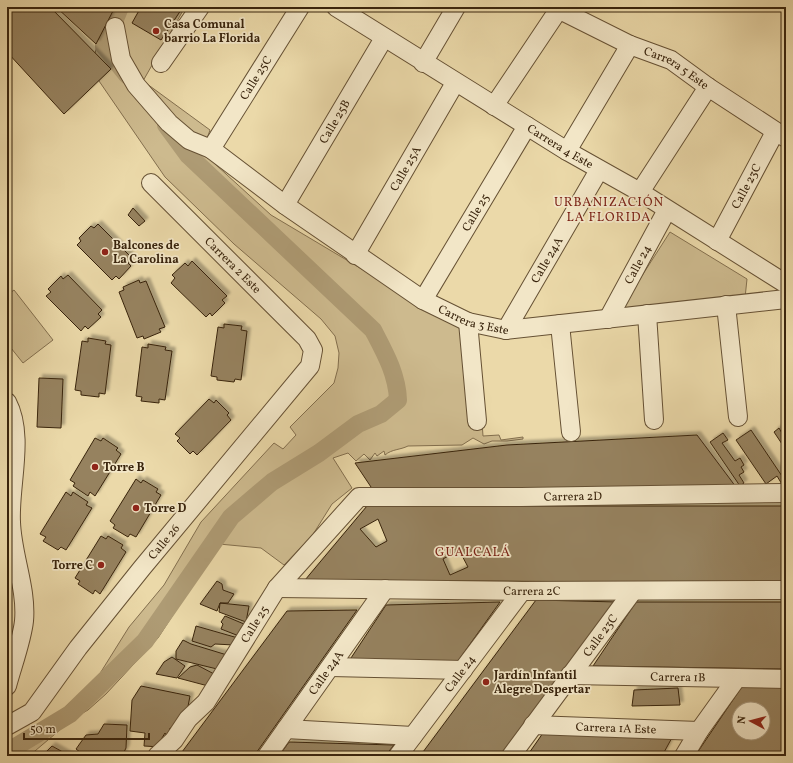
<svg xmlns="http://www.w3.org/2000/svg" width="793" height="763" font-family="Vollkorn,serif">
  <style>
    .green { fill: #cdba8e; stroke: #836f4e }
    .lines { fill: none; stroke-linecap: round; stroke-linejoin: round }
    .canal { stroke: #ae9b74; stroke-width: 18 }
    .building { fill: #96825e; stroke: #39240d; fill-rule: evenodd; filter: url(#shadow) }
    .minor-casing { stroke: #665134; stroke-width: 20 }
    .minor { stroke: #f2e6c7; stroke-width: 18 }
    .poi-dot { fill: #8f2418; stroke: #f2e6c7; stroke-width: 1.5 }
    .labels { text-anchor: middle; stroke-width: 3.5; stroke-linejoin: round; paint-order: stroke }
    .poi-label { font-size: 12px; font-weight: bold; fill: #39240d; stroke: #f2e6c7; text-anchor: start }
    .street-label { font-size: 12px; fill: #39240d; stroke: #f2e6c7 }
    .neighbourhood-label { font-size: 13px; letter-spacing: 1px; fill: #7a1f14; stroke: #f2e6c7 }
  </style>
  <defs>
    <filter id="shadow"><feDropShadow dx="3.5" dy="-3.5" stdDeviation="1" flood-color="#0004"/></filter>
  </defs>
  <rect width="100%" height="100%" fill="#ebd9a9"/>
  <filter id="stains"><feTurbulence type="fractalNoise" baseFrequency=".005" numOctaves="4"/><feColorMatrix values="0 0 0 0 .2 0 0 0 0 .09 0 0 0 0 .02 0 0 0 .5 -.17"/></filter>
  <radialGradient id="worn" r=".72"><stop offset=".6" stop-color="#630" stop-opacity="0"/><stop offset="1" stop-color="#630" stop-opacity=".3"/></radialGradient>
  <path class="green" d="M125 7H185L143 81 210 130 203 150 215 164 271 215 476 337 483 436 499 435 501 440 523 437V439L507 441H492L484 444 473 438 462 445 408 446C400 450 392 449 385 455L384 451 377 456 375 453 370 460 364 454 356 461 348 453 333 458 352 488 332 504 312 536 284 565 261 548 219 544 158 638 106 694 88 710 74 718 29 756H7V751L35 736 66 706 94 683 129 627 164 585 201 522 274 443 283 449 296 435 290 427 334 383 338 368 339 353 335 336 321 319 234 244 165 177 99 81 93 60 98 43 116 24Z
    M670 232 747 279 745 298 620 310Z
    M14 290 53 340 23 363 7 343V295Z"/>
  <g class="lines">
    <path class="canal" d="M120 7 104 46 127 75
      M7 752 70 714 145 641 231 517 272 482 319 453 358 424 381 414 398 400C397 374 385 353 373 330L188 155 166 125"/>
  </g>
  <path class="building" d="M7 7H50L111 69 64 114 7 52Z
    M56 7H115L96 44Z
    M141 7H183L161 40 132 23Z
    M133 208 145 221 139 226 128 215Z
    M98 224 133 259 128 263 131 266 119 279 116 276 112 280 77 245 81 241 79 238 91 226 94 228Z
    M192 261 227 296 222 300 225 303 212 316 210 313 206 317 171 283 175 278 172 275 185 263 188 266Z
    M68 275 102 310 98 314 101 317 88 329 85 326 81 331 46 296 51 292 48 289 61 276 63 279Z
    M139 280 140 283 146 281 165 327 159 329 161 332 144 339 143 336 137 338 119 292 124 290 123 287Z
    M224 324 242 326 241 330 247 331 241 380 235 379 234 382 217 380V377L211 376 218 327 224 328Z
    M88 338 106 341 105 344 111 345 105 394 99 393V397L81 395V391L75 390 82 341 88 342Z
    M148 344 166 347 165 350 172 351 165 400 159 399V403L141 401 142 397 136 396 142 347 148 348Z
    M39 378 63 379 61 428 37 427Z
    M209 399 214 403 216 400 229 413 227 415 231 420 197 455 193 451 190 454 177 441 180 438 175 434Z
    M779 428 783 435 786 433V450L774 432Z
    M751 430 786 482 783 486 777 476 766 484 736 440Z
    M723 433 728 440 722 443 735 461 740 458 744 465 741 467 744 472 739 475 744 483 740 486 710 442Z
    M697 435 736 487 373 490 355 463 507 445Z
    M95 438 101 441 103 438 118 448 116 450 121 454 95 496 90 492 88 496 73 486 75 483 70 480Z
    M136 479 141 483 143 480 158 489 156 492 161 495 136 537 130 534 128 537 113 528 115 525 110 521Z
    M66 492 71 496 73 492 88 502 86 505 92 508 66 550 61 547 58 550 43 541 46 537 40 534Z
    M367 506H786V583L305 580Z
    M378 519 387 541 376 547 360 529Z
    M101 536 106 539 108 536 123 545 121 548 126 552 100 594 95 590 93 594 78 584 80 581 75 578Z
    M459 550 468 567 450 575 443 559Z
    M217 581 222 584 223 590 234 594 228 603H220L217 611 200 604Z
    M536 600 618 602 505 756H420Z
    M500 602 458 661H349L386 605Z
    M636 602H786V669L593 666Z
    M220 603 249 606 246 622 219 612Z
    M357 610 254 756H179L287 611Z
    M225 616 244 624 239 636 221 629 223 624 221 622Z
    M196 626 238 638 234 645 215 644 211 647 192 641Z
    M183 640 191 644 227 655 217 669 176 659V651Z
    M172 657 185 666 177 678 156 674 164 662Z
    M197 665 216 675 212 687 178 678 190 667Z
    M743 685 786 686V749L781 756H695ZM739 709H763V733H739Z
    M141 686 190 696 185 722 176 729 170 728 168 738 165 733 162 738 161 747 144 746 145 733 130 731 132 700Z
    M678 688 680 705 632 706 634 690Z
    M104 724 127 725 126 748 122 756H85L76 749 86 735 98 734Z
    M543 733 674 734 662 756H527Z
    M289 742 394 745 385 756H279Z
    M52 746 70 756H42Z"/>
  <g class="lines">
    <defs>
      <g id="minor">
        <path id="s1" d="M336 7 567 151 640 192 786 284"/>
        <path id="s2" d="M554 7 630 45 671 60 708 87 786 138"/>
        <path id="s3" d="M115 27 121 59 136 85 169 123 189 140 211 149 285 205 423 300 468 322 506 330 786 299"/>
        <path d="M161 63 200 7"/>
        <path d="M423 63 456 7"/>
        <path d="M494 106 559 9"/>
        <path id="s4" d="M211 149 300 7"/>
        <path d="M567 151 630 45"/>
        <path d="M640 192 708 87"/>
        <path id="s5" d="M285 205 384 38"/>
        <path id="s6" d="M717 241 775 132"/>
        <path id="s7" d="M355 255 455 83"/>
        <path id="s8" d="M423 300 527 126"/>
        <path d="M726 305 738 417"/>
        <path d="M647 314 654 420"/>
        <path id="s9" d="M608 319 667 210"/>
        <path d="M468 322 477 421"/>
        <path d="M560 324 571 432"/>
        <path id="s10" d="M506 330 599 170"/>
        <path d="M7 402C25 436 9 485 11 522 12 555 27 588 24 621 22 640 12 667 7 686"/>
        <path id="s11" d="M277 588 522 591 786 590"/>
        <path d="M331 667 463 670"/>
        <path id="s12" d="M570 675 786 679"/>
        <path id="s13" d="M533 725 699 731"/>
        <path id="s14" d="M7 726 32 712 78 648 142 568 310 366 313 350 307 339 151 183"/>
        <path d="M286 729 413 736"/>
        <path id="s15" d="M157 756 174 740 188 719 206 702 277 588 359 497H521L786 493"/>
        <path id="s16" d="M267 756 385 589"/>
        <path id="s17" d="M398 756 522 591"/>
        <path id="s18" d="M511 756 633 591"/>
        <path d="M684 756 699 731 737 678"/>
      </g>
    </defs>
    <use href="#minor" class="minor-casing"/>
    <use href="#minor" class="minor"/>
  </g>
  <g class="poi-dot">
    <circle cx="156" cy="31" r="4"/>
    <circle cx="105" cy="252" r="4"/>
    <circle cx="95" cy="467" r="4"/>
    <circle cx="136" cy="508" r="4"/>
    <circle cx="101" cy="565" r="4"/>
    <circle cx="486" cy="682" r="4"/>
  </g>
  <g class="labels">
    <g class="poi-label">
      <text x="164" y="28">Casa Comunal<tspan x="164" dy="14">barrio La Florida</tspan></text>
      <text x="113" y="249">Balcones de<tspan x="113" dy="14">La Carolina</tspan></text>
      <text x="103" y="471">Torre B</text>
      <text x="144" y="512">Torre D</text>
      <text x="93" y="569" text-anchor="end">Torre C</text>
      <text x="494" y="679">Jardín Infantil<tspan x="494" dy="14">Alegre Despertar</tspan></text>
    </g>
    <g class="street-label">
      <text dy="4" stroke="none"><textPath href="#s2" startOffset="137">Carrera 5 Este</textPath></text>
      <text dy="4" stroke="none"><textPath href="#s4" startOffset="84">Calle 25C</textPath></text>
      <text dy="4" stroke="none"><textPath href="#s5" startOffset="97">Calle 25B</textPath></text>
      <text dy="4" stroke="none"><textPath href="#s1" startOffset="264">Carrera 4 Este</textPath></text>
      <text dy="4" stroke="none"><textPath href="#s7" startOffset="100">Calle 25A</textPath></text>
      <text dy="4" stroke="none"><textPath href="#s6" startOffset="62">Calle 23C</textPath></text>
      <text dy="4" stroke="none"><textPath href="#s8" startOffset="102">Calle 25</textPath></text>
      <text dy="4" stroke="none"><textPath href="#s10" startOffset="81">Calle 24A</textPath></text>
      <text dy="4" stroke="none"><textPath href="#s9" startOffset="62">Calle 24</textPath></text>
      <text transform="translate(233 265) rotate(45)" y="4">Carrera 2 Este</text>
      <text dy="4" stroke="none"><textPath href="#s3" startOffset="478">Carrera 3 Este</textPath></text>
      <text dy="4" stroke="none"><textPath href="#s15" startOffset="544">Carrera 2D</textPath></text>
      <text dy="4" stroke="none"><textPath href="#s14" startOffset="244">Calle 26</textPath></text>
      <text dy="4" stroke="none"><textPath href="#s11" startOffset="255">Carrera 2C</textPath></text>
      <text dy="4" stroke="none"><textPath href="#s15" startOffset="165">Calle 25</textPath></text>
      <text dy="4" stroke="none"><textPath href="#s18" startOffset="150">Calle 23C</textPath></text>
      <text dy="4" stroke="none"><textPath href="#s16" startOffset="102">Calle 24A</textPath></text>
      <text dy="4" stroke="none"><textPath href="#s17" startOffset="103">Calle 24</textPath></text>
      <text dy="4" stroke="none"><textPath href="#s12" startOffset="108">Carrera 1B</textPath></text>
      <text dy="4" stroke="none"><textPath href="#s13" startOffset="83">Carrera 1A Este</textPath></text>
    </g>
    <g class="neighbourhood-label">
      <text x="609" y="206">URBANIZACIÓN<tspan x="609" dy="15">LA FLORIDA</tspan></text>
      <text x="473" y="556">GUALCALÁ</text>
    </g>
  </g>
  <rect width="793" height="763" fill="none" stroke="#ebd9a9" stroke-width="24"/>
  <rect x="8" y="8" width="777" height="747" fill="none" stroke="#39240d" stroke-width="2"/>
  <rect x="12" y="12" width="769" height="739" fill="none" stroke="#39240d"/>
  <g transform="translate(751 721) rotate(277)"><circle r="19" fill="#f2e6c7" stroke="#a8987d"/>
  <path d="M0-3L7 15L0 10L-7 15Z" fill="#8f2418"/>
  <text y="-6" font-size="11" font-weight="bold" text-anchor="middle" fill="#39240d">N</text>
  </g>
  <path d="M24 733v6h125v-6" fill="none" stroke="#39240d" stroke-width="2"/>
  <text x="30" y="733" font-size="12" fill="#39240d" stroke="#f2e6c7" stroke-width="3" paint-order="stroke">50 m</text>
  <rect width="100%" height="100%" filter="url(#stains)"/>
  <rect width="100%" height="100%" fill="url(#worn)"/>
</svg>
